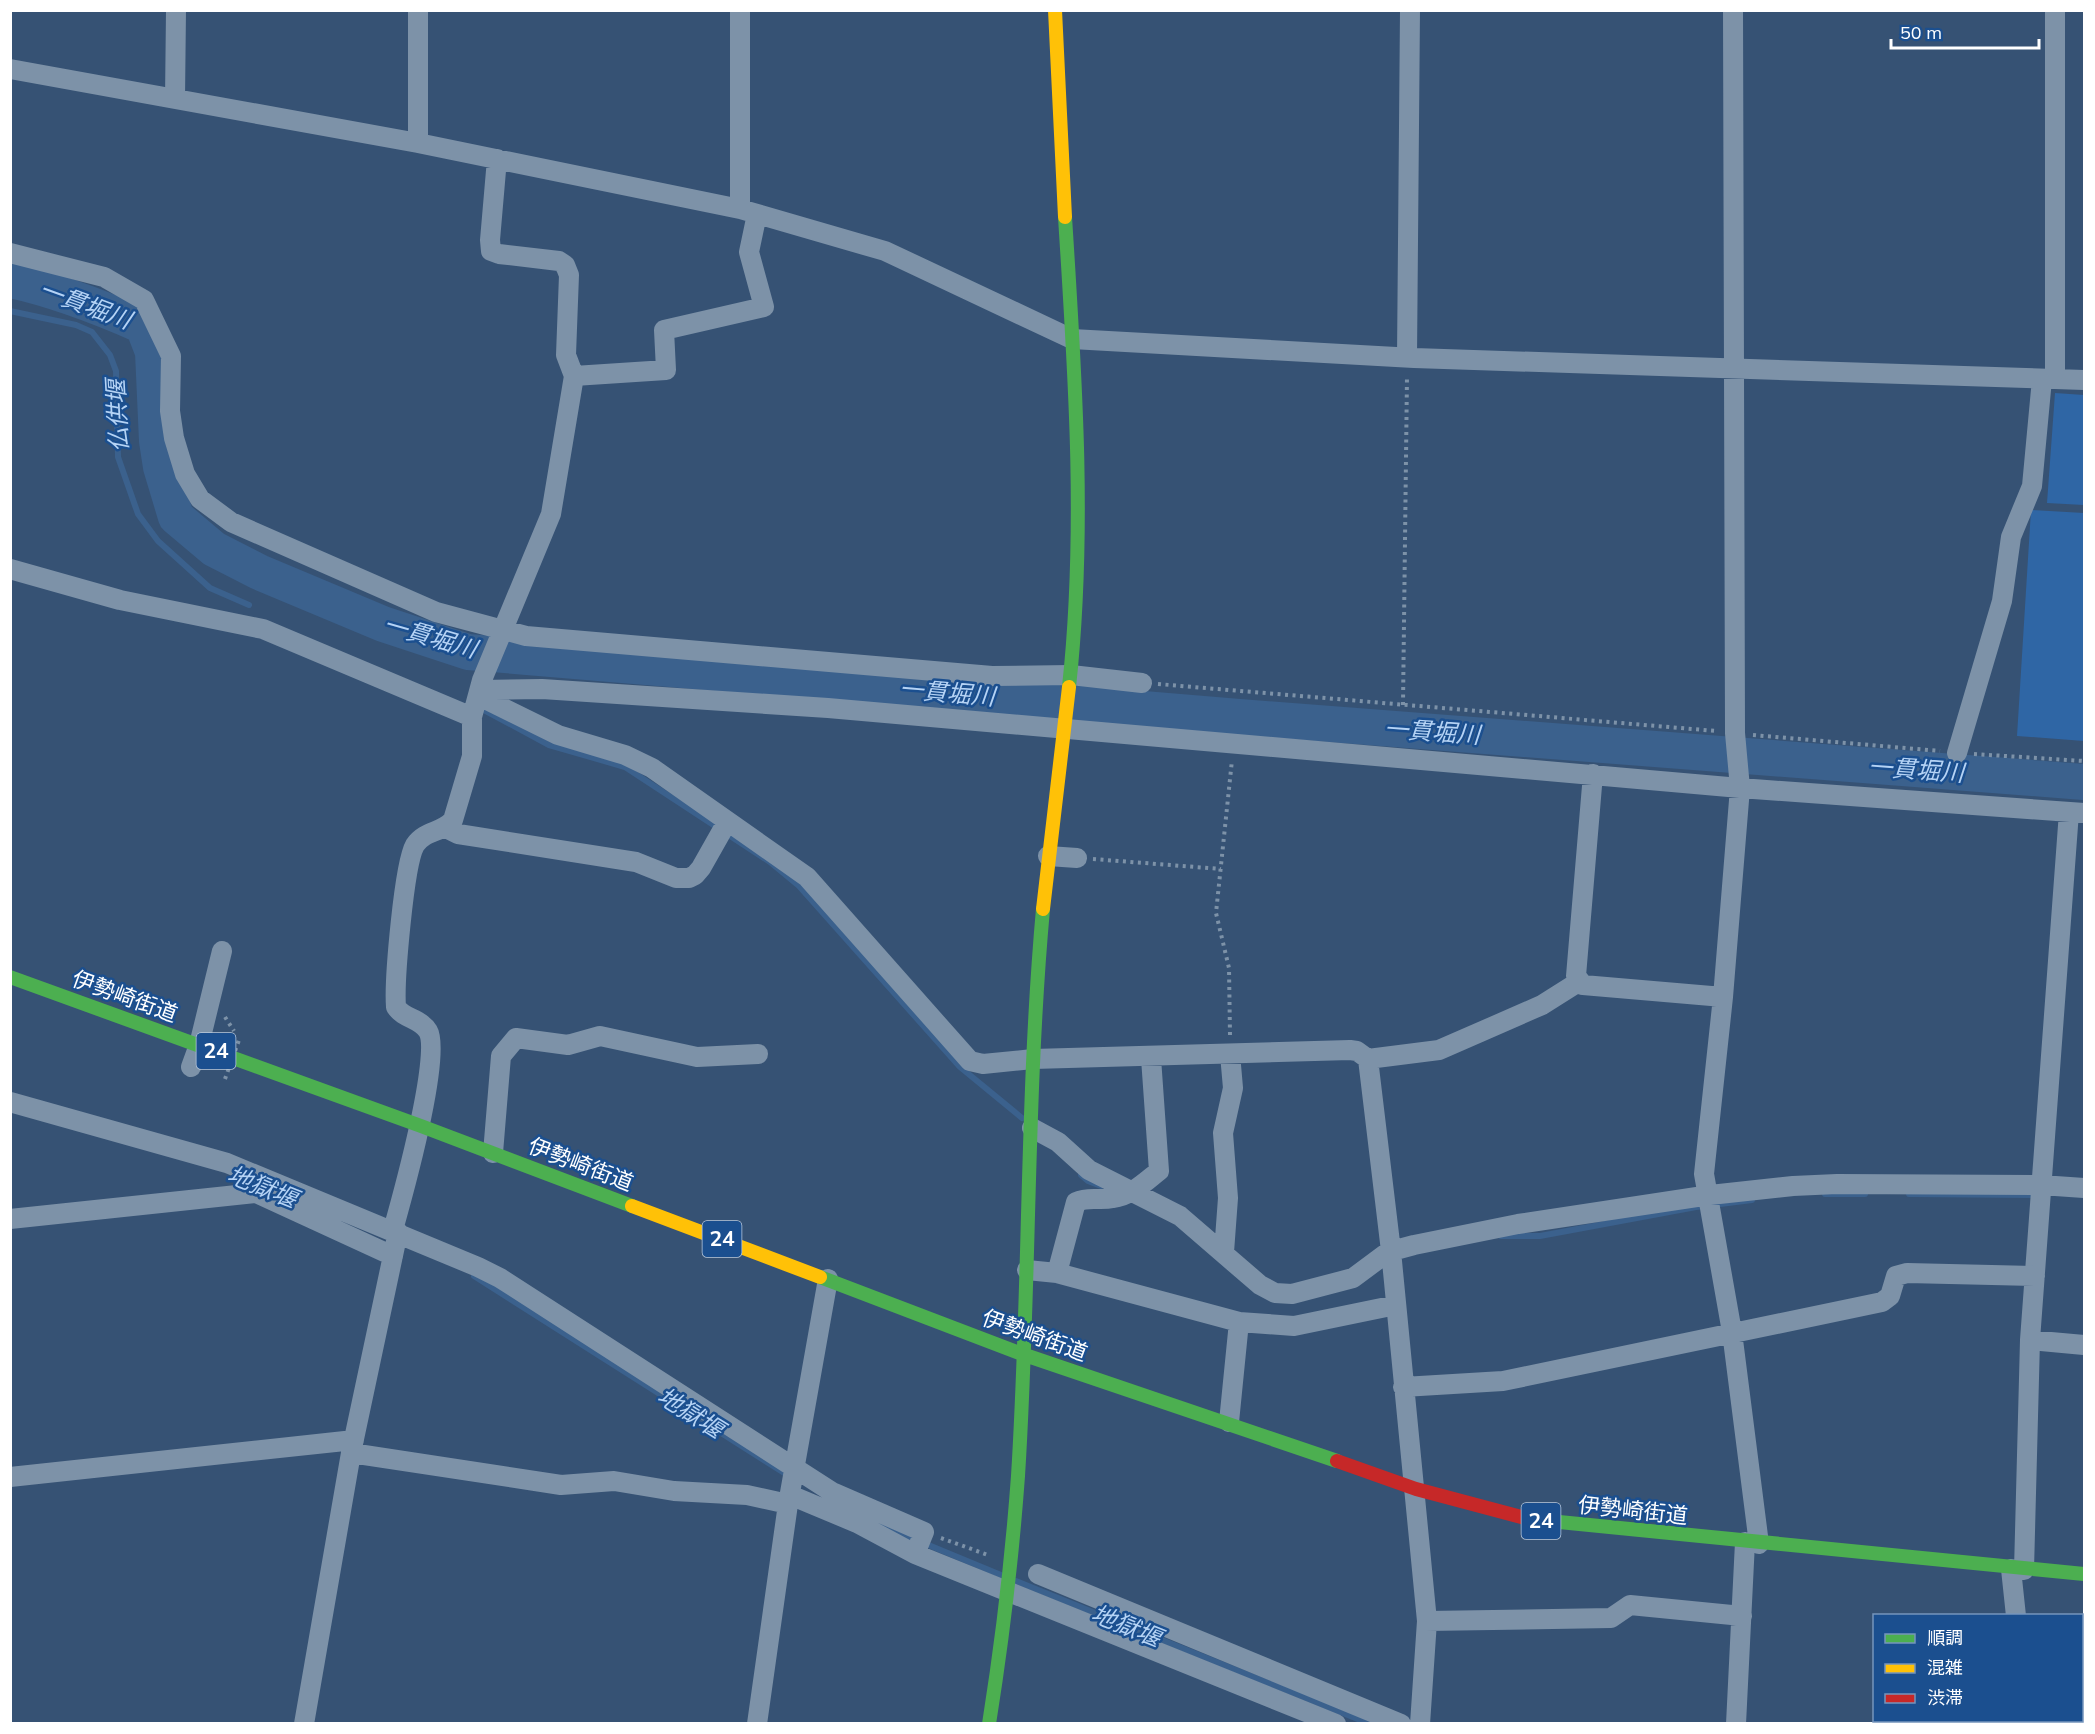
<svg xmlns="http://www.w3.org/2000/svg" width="2095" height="1734" font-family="Mulish,'Noto Sans JP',sans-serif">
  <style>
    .pitch { fill: #2f66a5 }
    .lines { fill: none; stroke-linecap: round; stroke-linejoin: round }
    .stream { stroke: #3b618d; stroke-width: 6 }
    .river { stroke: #3b618d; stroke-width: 36 }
    .path { stroke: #7d92a8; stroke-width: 4; stroke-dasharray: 3 4.5; stroke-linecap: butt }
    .street { stroke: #7d92a8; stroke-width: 20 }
    .fast { stroke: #4caf50; stroke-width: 14 }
    .slow { stroke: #ffc107; stroke-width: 14 }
    .jam { stroke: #c62828; stroke-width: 14 }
    .path-bridge { stroke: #7d92a8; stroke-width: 4; stroke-dasharray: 3 4.5; stroke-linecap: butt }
    .labels { text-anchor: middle; stroke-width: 5; stroke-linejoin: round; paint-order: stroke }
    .shield { fill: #1b4f8f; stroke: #bbcadd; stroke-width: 1.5 }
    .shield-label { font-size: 21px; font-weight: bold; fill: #fff }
    .street-label { font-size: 22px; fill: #fff; stroke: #1b4f8f }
    .water-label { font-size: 24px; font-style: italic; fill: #b5d3f5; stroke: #1b4f8f }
  </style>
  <rect width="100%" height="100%" fill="#365274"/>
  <path class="pitch" d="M2055 393 2084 395V505L2047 503Z
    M2031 510 2084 513V741L2017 736Z"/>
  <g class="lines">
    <path class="stream" d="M10 311 76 325 92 332 110 355 116 371 118 457 138 514 158 541 210 588 249 605
      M484 710 549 745 625 767 770 862 799 886 960 1067 1022 1118
      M1081 1175 1088 1181 1101 1186
      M1825 1194H1865
      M1909 1194 2036 1195
      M1501 1236H1540L1696 1207 1752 1200
      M474 1276 789 1476
      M880 1525 1001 1575
      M1016 1581 1370 1724"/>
    <path class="river" d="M10 280C57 290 100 307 143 326L153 352 157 441 161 467 176 517 214 549 259 572 383 624 468 652 1239 717 2084 782"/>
    <path class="path" d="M1158 684 1716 731
      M1403 705 1407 376
      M1753 735 1940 751
      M1974 754 2084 761
      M1093 859 1221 869
      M225 1017 234 1031
      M1230 1035 1229 968 1216 913 1232 760
      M941 1538 988 1555"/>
    <path class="street" d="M740 10V209
      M1733 10 1735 733 1740 788 1723 997 1704 1174 1732 1332 1759 1544
      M10 69 418 143 740 209 885 251 1072 339 1414 358 2084 380
      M175 99 176 10
      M418 143V10
      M10 253 104 277 144 300 171 356 170 411 174 438 185 474 200 499 231 522 436 612 526 636 992 676 1071 675 1142 683
      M1407 358 1410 10
      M574 376 666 370 664 330 764 307 749 252 757 214
      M2055 379V10
      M10 569 120 600 263 629 472 717
      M480 690 542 689 828 708 1740 788 2084 813
      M479 696 558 735 625 755 652 768 807 877 970 1061 983 1064 1033 1059 1350 1050 1357 1051 1368 1059 1391 1251 1427 1621 1420 1724
      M1957 753 2002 601 2011 537 2032 486 2042 379
      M1593 774 1576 976 1583 985 1723 997
      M446 828 458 834 636 862 676 878H689L695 875 701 868 727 822
      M1048 856 1077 858
      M1368 1059 1439 1050 1542 1005 1580 981
      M191 1067 199 1045 222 951
      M10 1102 227 1163 478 1267 500 1278 832 1492 924 1532 915 1554
      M1032 1128 1058 1142 1089 1170 1180 1216 1260 1285 1275 1293 1292 1294 1353 1278 1388 1252 1414 1245 1518 1224 1710 1195 1793 1186 1837 1184 2041 1185 2084 1188
      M493 1153 501 1056 516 1038 568 1045 600 1036 697 1057 758 1054
      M10 1219 256 1193 393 1256
      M393 1230C402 1198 442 1054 428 1031 420 1018 404 1019 396 1007 394 981 404 864 415 845 425 830 442 833 453 820L472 756V717L482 680 551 514 574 376 566 355 569 275 565 265 559 261 499 254 491 251 490 240 497 159
      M1224 1252 1228 1198 1223 1133 1233 1088 1230 1054
      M1027 1270 1057 1273 1239 1322 1294 1326 1396 1305
      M1057 1273 1076 1202C1089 1196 1099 1201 1113 1198 1131 1196 1145 1182 1159 1171L1151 1058
      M2030 1340 2084 1345
      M1403 1387 1503 1381 1882 1302 1890 1296 1896 1276 1907 1273 2035 1276
      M1229 1422 1239 1322
      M351 1453 561 1485 614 1481 674 1491 747 1495 788 1504
      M10 1477 354 1440
      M790 1495 857 1523 915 1554 1336 1724
      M2011 1569 2016 1616
      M2024 1570 2030 1340 2069 812
      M1038 1574 1401 1724
      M1427 1621 1611 1618 1630 1605 1742 1616
      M2028 1720 2029 1724
      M304 1724 351 1453 398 1232
      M757 1724 788 1504 828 1279
      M1736 1724 1745 1542"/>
    <path class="fast" d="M1065 217C1075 374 1086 530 1069 687
      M10 977 421 1126 632 1206
      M820 1277 1022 1354 1337 1461
      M1529 1519 2084 1574
      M989 1724C1002 1642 1012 1559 1018 1476 1030 1287 1026 1097 1043 909"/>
    <path class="slow" d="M1055 10 1065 217
      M1043 909 1069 687
      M632 1206 820 1277"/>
    <path class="jam" d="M1337 1461 1416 1489 1529 1519"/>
    <path class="path-bridge" d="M225 1079 239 1040"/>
  </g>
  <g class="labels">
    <g class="shield">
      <rect x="196.5" y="1033" width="39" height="36" rx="4.5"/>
      <rect x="702.5" y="1221" width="39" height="36" rx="4.5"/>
      <rect x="1521.5" y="1503" width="39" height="36" rx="4.5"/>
    </g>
    <g class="shield-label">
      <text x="216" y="1058">24</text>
      <text x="722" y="1246">24</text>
      <text x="1541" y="1528">24</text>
    </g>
    <g class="street-label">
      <text transform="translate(125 996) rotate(20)" y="8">伊勢崎街道</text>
      <text transform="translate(581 1164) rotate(21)" y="8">伊勢崎街道</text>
      <text transform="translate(1035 1335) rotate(20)" y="8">伊勢崎街道</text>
      <text transform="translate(1633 1510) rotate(6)" y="8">伊勢崎街道</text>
    </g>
    <g class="water-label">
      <text transform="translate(85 305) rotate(20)" y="8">一貫堀川</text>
      <text transform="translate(118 416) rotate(-93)" y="8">仏供堰</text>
      <text transform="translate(430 637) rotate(16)" y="8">一貫堀川</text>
      <text transform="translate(947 693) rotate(5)" y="8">一貫堀川</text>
      <text transform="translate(1432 732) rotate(4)" y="8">一貫堀川</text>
      <text transform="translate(1916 770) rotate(4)" y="8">一貫堀川</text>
      <text transform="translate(262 1187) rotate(22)" y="8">地獄堰</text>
      <text transform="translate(690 1413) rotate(32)" y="8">地獄堰</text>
      <text transform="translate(1126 1626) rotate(22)" y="8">地獄堰</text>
    </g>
  </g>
  <rect width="2095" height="1734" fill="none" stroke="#ffffff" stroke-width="24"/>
  <rect x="1873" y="1614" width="210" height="108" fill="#1b4f8f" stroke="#7695bc" stroke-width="1.5"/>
  <rect x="1885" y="1634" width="30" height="9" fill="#4caf50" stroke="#7695bc" stroke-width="1.5"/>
  <text x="1927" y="1644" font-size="18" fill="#ffffff">順調</text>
  <rect x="1885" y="1664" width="30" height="9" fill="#ffc107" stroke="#7695bc" stroke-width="1.5"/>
  <text x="1927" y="1674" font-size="18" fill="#ffffff">混雑</text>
  <rect x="1885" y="1694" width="30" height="9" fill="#c62828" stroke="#7695bc" stroke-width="1.5"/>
  <text x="1927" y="1704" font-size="18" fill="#ffffff">渋滞</text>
  <path d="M1891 39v9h148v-9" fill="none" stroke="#ffffff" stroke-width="3"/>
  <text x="1900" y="39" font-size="18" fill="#ffffff" stroke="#1b4f8f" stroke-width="4.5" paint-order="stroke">50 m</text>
</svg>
